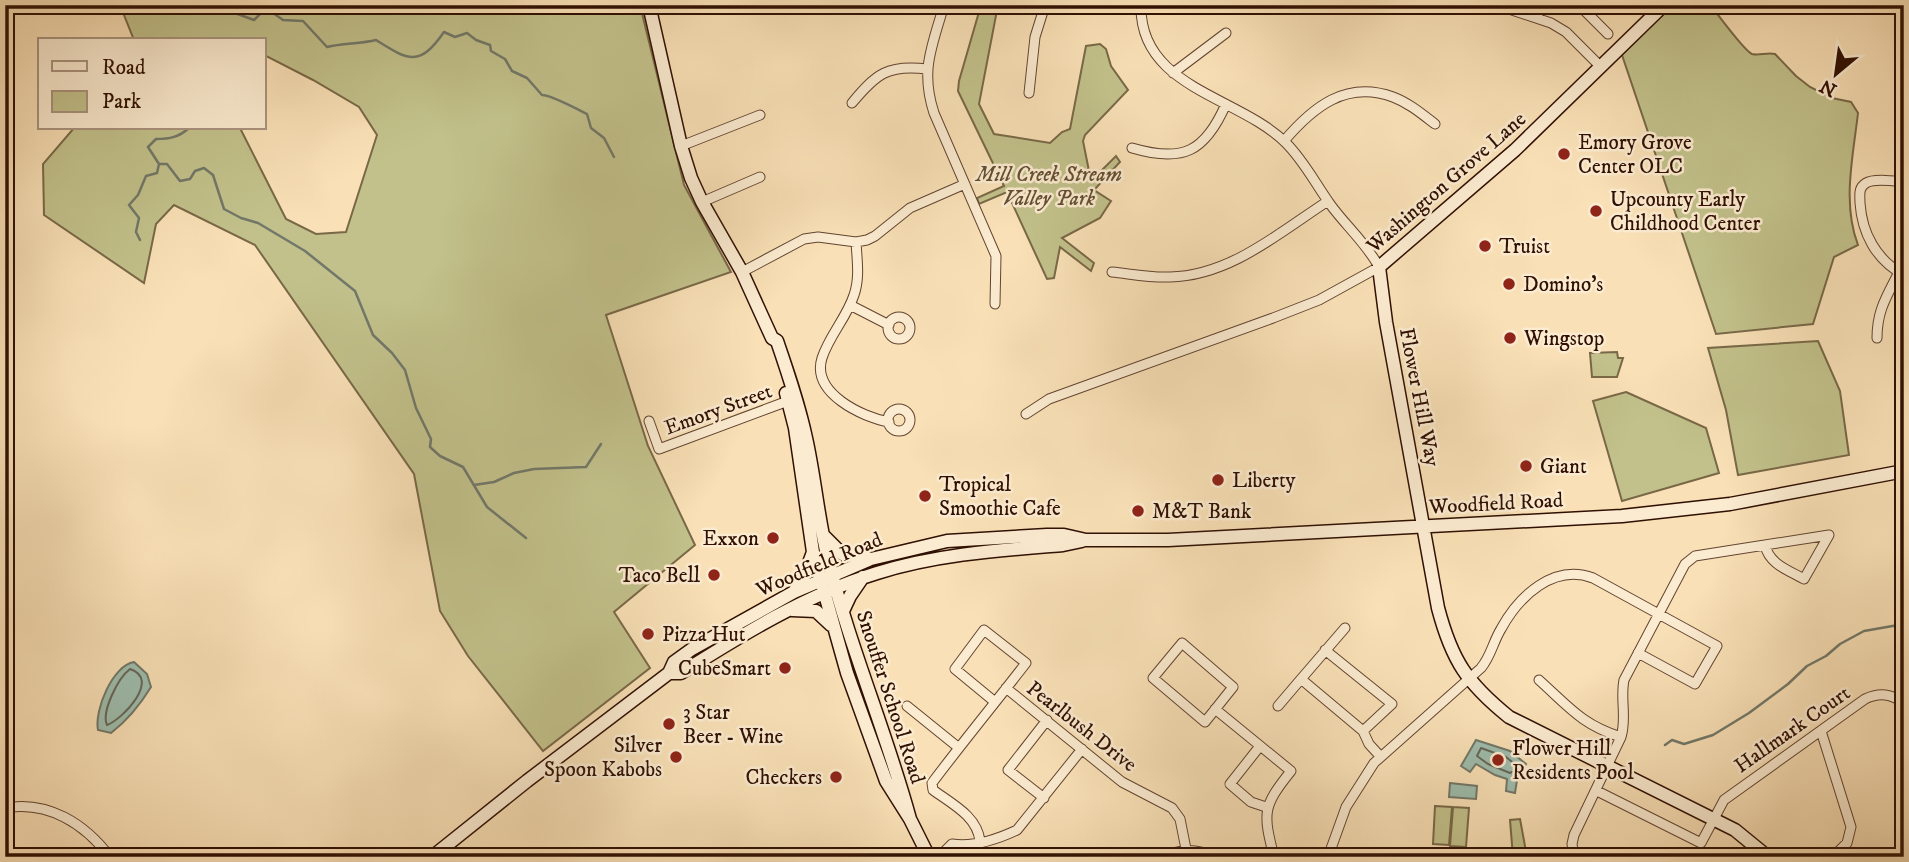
<svg xmlns="http://www.w3.org/2000/svg" width="1909" height="862" font-family="'IM FELL DW Pica',serif">
  <style>
    .green { fill: #c2c18b; stroke: #796847; stroke-width: 2 }
    .water { fill: #9ebdad; stroke: #727869; stroke-width: 2 }
    .lines { fill: none; stroke-linecap: round; stroke-linejoin: round }
    .shore { stroke: #676658; stroke-width: 2 }
    .stream { stroke: #727869; stroke-width: 2.5 }
    .street-casing { stroke: #624430; stroke-width: 11 }
    .secondary-casing { stroke: #301003; stroke-width: 15 }
    .street { stroke: #fbebd0; stroke-width: 9 }
    .secondary { stroke: #fbebd0; stroke-width: 12 }
    .poi-dot { fill: #8f2418; stroke: #fbebd0; stroke-width: 2.5 }
    .labels { text-anchor: middle; stroke-width: 5; stroke-linejoin: round; paint-order: stroke }
    .poi-label { font-size: 21px; fill: #301003; stroke: #fbebd0; text-anchor: start }
    .park-label { font-size: 21px; font-style: italic; fill: #634e33; stroke: #fbebd0 }
    .street-label { font-size: 21px; fill: #301003; stroke: #fbebd0 }
  </style>
  <rect width="100%" height="100%" fill="#f9e0b6"/>
  <filter id="stains"><feTurbulence type="fractalNoise" baseFrequency=".00286" numOctaves="4"/><feColorMatrix values="0 0 0 0 .2 0 0 0 0 .09 0 0 0 0 .02 0 0 0 .5 -.17"/></filter>
  <radialGradient id="worn" r=".72"><stop offset=".6" stop-color="#630" stop-opacity="0"/><stop offset="1" stop-color="#630" stop-opacity=".3"/></radialGradient>
  <path class="green" d="M120 5H640L684 185 731 272 606 315 648 446 695 545 614 612 650 668 543 751 468 656 440 611 414 474 255 245 174 205 156 224 144 283 44 215 43 164 74 128H240L286 219 316 234 346 232 377 135 359 107 313 80 264 55V40H134Z
    M981 5H998L979 104 994 134 1050 143 1062 132 1070 129 1086 46 1100 44 1106 49 1111 66 1128 90 1085 135 1083 141 1091 181 1116 156 1120 162 1094 190 1111 201 1100 218 1062 238 1094 263 1091 271 1060 247 1054 278 1047 279 1007 192 979 204 977 198 1004 186 958 91 959 81Z
    M1668 5H1710C1718 14 1744 51 1752 54 1759 56 1767 52 1775 54L1796 76 1810 87 1832 98 1851 102 1858 113C1853 157 1842 203 1858 245L1834 257 1813 324 1716 334 1621 52Z
    M1818 341 1840 391 1849 455 1738 475 1726 410 1708 348Z
    M1617 352 1618 358H1623L1617 377H1592L1590 353Z
    M1626 392 1706 428 1719 473 1622 501 1593 401Z
    M1435 806 1452 807 1449 845 1433 844Z
    M1453 807 1469 808 1466 847 1450 846Z
    M1520 819 1527 857H1513L1510 820Z"/>
  <path class="water" d="M134 662 147 674 151 687C140 705 128 720 111 733L98 730C94 710 113 665 134 662Z
    M1476 740 1510 751 1526 764 1517 780 1515 793 1506 791 1507 779 1495 775 1476 764 1470 772 1461 766Z
    M1450 783 1477 786 1476 799 1449 797Z"/>
  <g class="lines">
    <path class="shore" d="M130 669C161 679 123 719 107 725 101 712 118 678 130 669Z
      M1481 748 1506 757 1516 765 1514 771 1510 773 1488 764 1477 756Z"/>
    <path class="stream" d="M224 5 232 12 254 20 266 8 283 20 303 21 327 47C343 43 360 44 376 40 408 60 419 68 444 32L455 37 467 33 476 40 490 45 491 51 505 59 512 71 527 78 542 95C551 95 577 109 587 114L591 128 604 138 614 157
      M159 164H167L180 181 190 179 195 171 204 168 213 175 224 209 241 218 258 223 305 251 355 291 373 335 392 353 405 370 416 408 431 439 430 447 440 456 463 467 487 507 526 538
      M140 240 136 232 139 218 129 205 138 195 146 176 157 173 159 164 148 147 156 139C170 139 179 137 189 128
      M474 485 494 482 514 473 534 469 586 467 601 444
      M1665 745 1672 740 1684 744 1713 735 1749 713 1788 684 1807 666 1826 656 1840 644 1864 631 1904 624"/>
    <defs>
      <path id="street" d="M944 5C932 47 920 70 934 113L996 256 995 304
        M1497 5 1551 23 1566 32 1600 66
        M1579 5 1608 34
        M1537 18 1541 5
        M1173 73 1226 33
        M1029 93 1035 37 1045 5
        M852 103C876 74 888 64 927 69
        M1284 141C1313 107 1346 80 1393 97 1409 103 1422 114 1435 124
        M681 146 760 115
        M1132 148C1183 163 1205 152 1226 104
        M1904 182C1894 181 1874 178 1866 183 1858 188 1860 195 1860 203 1862 233 1876 260 1904 275
        M702 202 760 177
        M856 242C857 260 860 278 854 295 847 317 829 336 822 358 811 393 862 417 889 422
        M742 272 804 239 818 237 856 242 867 240 875 236 910 208 965 184
        M1112 272C1131 274 1151 278 1170 277 1230 276 1280 232 1328 201
        M850 305 889 325
        M888 328a11 11 0 1 1 22 0a11 11 0 1 1-22 0Z
        M1877 338C1877 310 1887 296 1899 272
        M888 420a11 11 0 1 1 22 0a11 11 0 1 1-22 0Z
        M1026 414 1049 399 1273 318 1319 300 1379 267C1367 244 1345 225 1330 204 1315 183 1304 161 1286 143 1239 96 1139 88 1141 5
        M649 421 659 449 788 401
        M1345 628 1301 679 1363 731 1369 744 1380 756
        M1182 643 1233 687 1205 722 1153 678Z
        M1325 650 1392 704 1363 731
        M1539 680C1568 706 1582 725 1621 737
        M1006 688 1122 782 1172 808 1180 819 1186 849
        M907 706 959 748
        M1278 706 1301 679
        M1215 709 1291 771C1262 807 1263 813 1274 857
        M1821 731 1851 827 1847 843 1833 857
        M1260 746 1230 784 1251 802 1266 807
        M1597 791 1701 843 1724 800 1865 699C1880 692 1891 694 1904 703
        M1044 798 1008 770 1047 720
        M5 808C48 800 85 824 110 857
        M980 841C977 816 952 804 933 790L932 783C962 743 995 703 1026 663L984 630 955 669 995 702
        M939 857 952 844C973 847 998 839 1017 830L1082 749
        M957 857 964 846
        M1166 857C1182 847 1198 849 1215 857
        M1303 857H1331
        M1328 857 1346 807 1374 763 1481 668C1491 656 1493 642 1501 629 1519 596 1554 563 1593 578L1717 646 1695 684 1638 653
        M1574 857 1572 844 1574 835 1621 737C1627 718 1620 699 1624 680L1685 564 1695 556 1829 535 1804 579C1788 570 1769 564 1765 545"/>
      <path id="secondary" d="M649 5 681 146 691 178 702 202 742 272 772 338 777 341C788 373 799 405 806 438 815 478 818 519 828 559 850 648 886 731 910 819
        M1664 5 1515 150 1379 267 1386 322 1438 608C1452 661 1467 683 1509 717L1735 830 1768 857
        M786 393 795 428 813 552 847 673 886 781 910 819 929 857
        M824 536 842 554 871 559
        M794 592 803 579 813 552
        M792 610 816 611 831 625
        M843 611 850 596 863 577
        M669 673H681C743 634 806 595 877 573 937 554 1001 550 1063 545L1082 541
        M432 857 527 781 669 673 674 662 692 649 794 592 871 559 947 541 1047 535H1064L1086 540H1168L1622 516 1730 504 1904 471"/>
    </defs>
    <use href="#street" class="street-casing"/>
    <use href="#secondary" class="secondary-casing"/>
    <use href="#street" class="street"/>
    <use href="#secondary" class="secondary"/>
  </g>
  <g class="poi-dot">
    <circle cx="1564" cy="154" r="7"/>
    <circle cx="1596" cy="211" r="7"/>
    <circle cx="1485" cy="246" r="7"/>
    <circle cx="1509" cy="284" r="7"/>
    <circle cx="1510" cy="338" r="7"/>
    <circle cx="1526" cy="466" r="7"/>
    <circle cx="1218" cy="480" r="7"/>
    <circle cx="925" cy="496" r="7"/>
    <circle cx="1138" cy="511" r="7"/>
    <circle cx="773" cy="538" r="7"/>
    <circle cx="714" cy="575" r="7"/>
    <circle cx="648" cy="634" r="7"/>
    <circle cx="785" cy="668" r="7"/>
    <circle cx="669" cy="724" r="7"/>
    <circle cx="676" cy="757" r="7"/>
    <circle cx="1498" cy="760" r="7"/>
    <circle cx="836" cy="777" r="7"/>
  </g>
  <g class="labels">
    <g class="poi-label">
      <text x="1578" y="149">Emory Grove<tspan x="1578" dy="24">Center OLC</tspan></text>
      <text x="1610" y="206">Upcounty Early<tspan x="1610" dy="24">Childhood Center</tspan></text>
      <text x="1499" y="253">Truist</text>
      <text x="1523" y="291">Domino's</text>
      <text x="1524" y="345">Wingstop</text>
      <text x="1540" y="473">Giant</text>
      <text x="1232" y="487">Liberty</text>
      <text x="939" y="491">Tropical<tspan x="939" dy="24">Smoothie Cafe</tspan></text>
      <text x="1152" y="518">M&amp;T Bank</text>
      <text x="759" y="545" text-anchor="end">Exxon</text>
      <text x="700" y="582" text-anchor="end">Taco Bell</text>
      <text x="662" y="641">Pizza Hut</text>
      <text x="771" y="675" text-anchor="end">CubeSmart</text>
      <text x="683" y="719">3 Star<tspan x="683" dy="24">Beer - Wine</tspan></text>
      <text x="662" y="752" text-anchor="end">Silver<tspan x="662" dy="24">Spoon Kabobs</tspan></text>
      <text x="1512" y="755">Flower Hill<tspan x="1512" dy="24">Residents Pool</tspan></text>
      <text x="822" y="784" text-anchor="end">Checkers</text>
    </g>
    <g class="park-label">
      <text x="1049" y="181">Mill Creek Stream<tspan x="1049" dy="24">Valley Park</tspan></text>
    </g>
    <g class="street-label">
      <text transform="translate(1446 182) rotate(-41)" y="7">Washington Grove Lane</text>
      <text transform="translate(1420 397) rotate(79)" y="7">Flower Hill Way</text>
      <text transform="translate(718 409) rotate(-20)" y="7">Emory Street</text>
      <text transform="translate(1496 503) rotate(-3)" y="7">Woodfield Road</text>
      <text transform="translate(819 564) rotate(-23)" y="7">Woodfield Road</text>
      <text transform="translate(891 697) rotate(72)" y="7">Snouffer School Road</text>
      <text transform="translate(1082 726) rotate(38)" y="7">Pearlbush Drive</text>
      <text transform="translate(1792 729) rotate(-35)" y="7">Hallmark Court</text>
    </g>
  </g>
  <rect width="1909" height="862" fill="none" stroke="#f9e0b6" stroke-width="28"/>
  <rect x="7" y="7" width="1895" height="848" fill="none" stroke="#301003" stroke-width="3.5"/>
  <rect x="14" y="14" width="1881" height="834" fill="none" stroke="#301003" stroke-width="2"/>
  <rect x="38" y="38" width="228" height="91" fill="#fbebd0" stroke="#aa937e" stroke-width="2"/>
  <rect x="52" y="61" width="35" height="10" fill="#fbebd0" stroke="#aa937e" stroke-width="2"/>
  <text x="102" y="74" font-size="21" fill="#301003">Road</text>
  <rect x="52" y="91" width="35" height="21" fill="#c2c18b" stroke="#aa937e" stroke-width="2"/>
  <text x="102" y="108" font-size="21" fill="#301003">Park</text>
  <g transform="translate(1836 74) rotate(209)" stroke="#fbebd0" stroke-width="5" paint-order="stroke">
  <path d="M0-5L12 26L0 18L-12 26Z" fill="#301003"/>
  <text y="-10" font-size="19" font-weight="bold" text-anchor="middle" fill="#301003">N</text>
  </g>
  <rect width="100%" height="100%" filter="url(#stains)"/>
  <rect width="100%" height="100%" fill="url(#worn)"/>
</svg>
